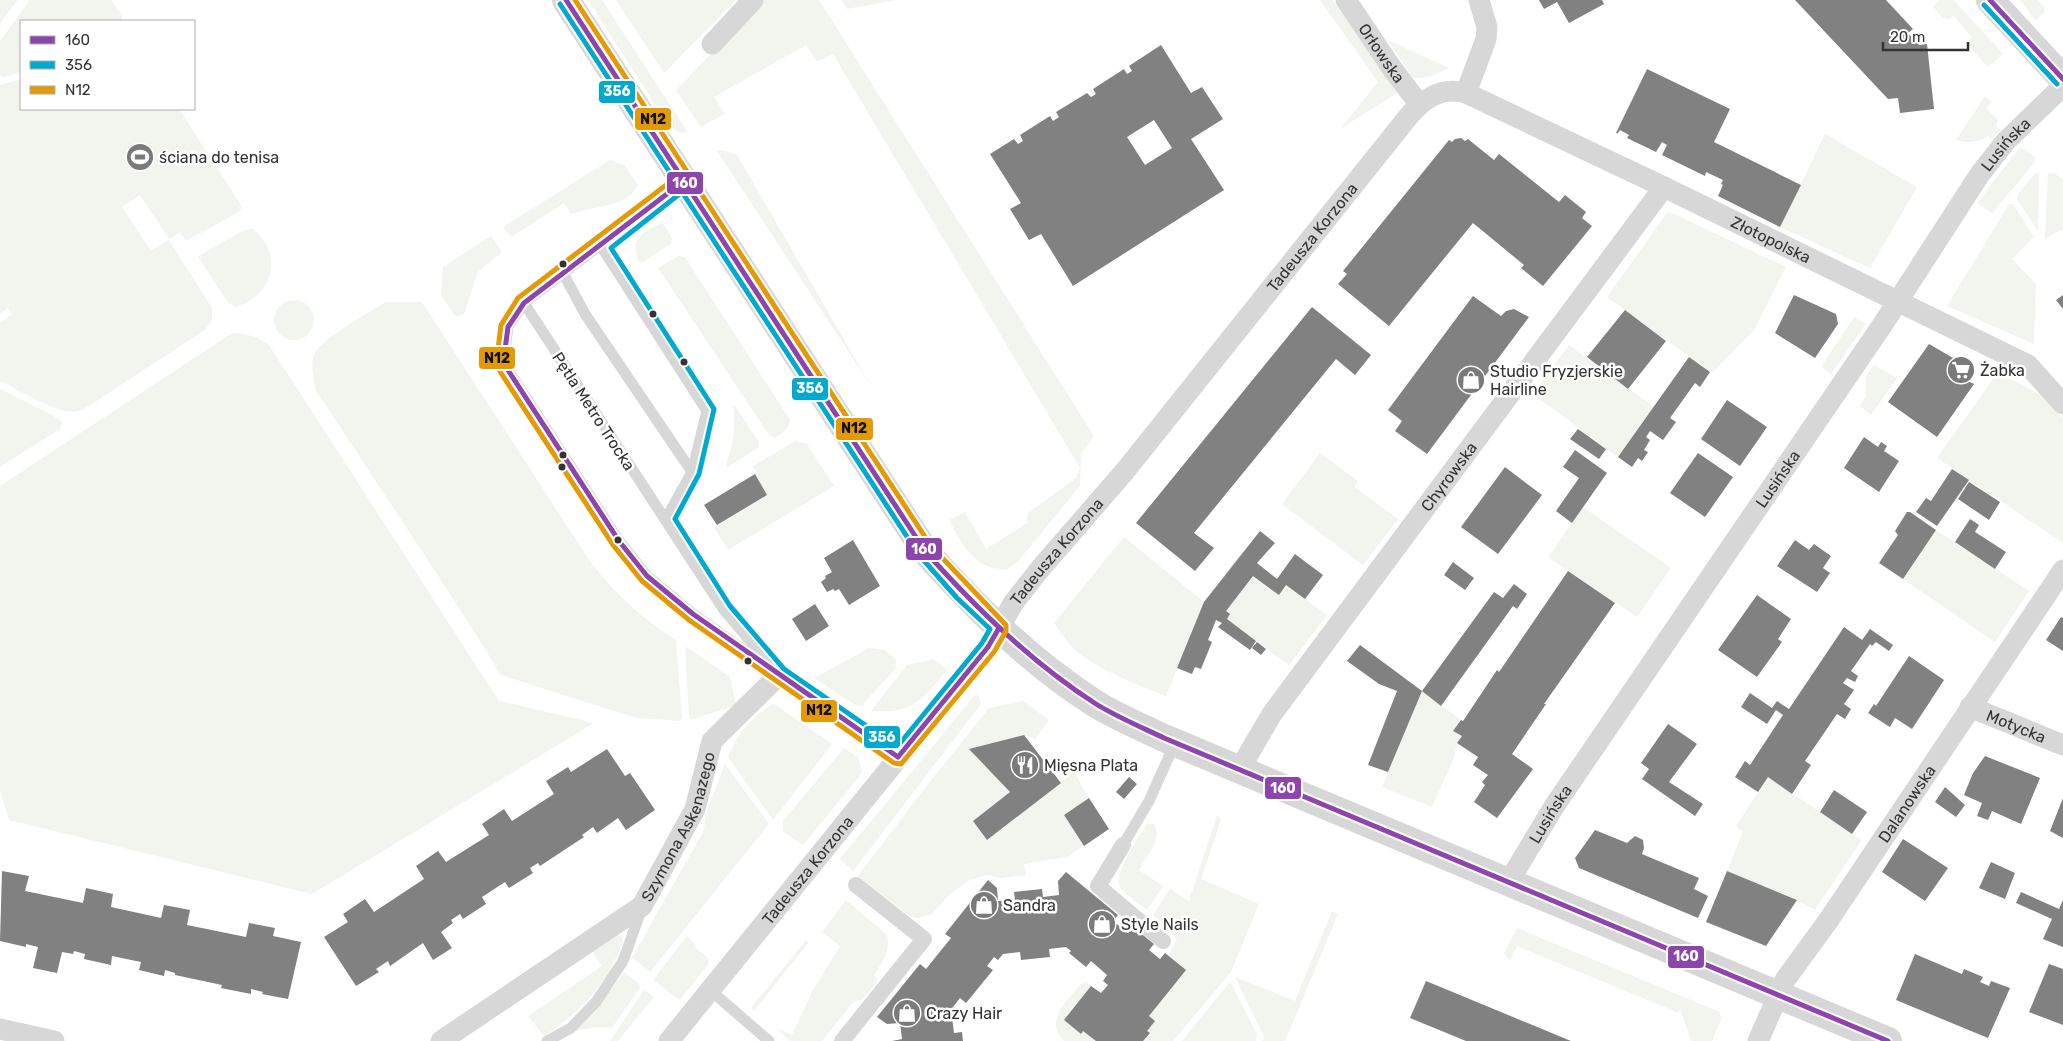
<svg xmlns="http://www.w3.org/2000/svg" width="2063" height="1041" font-family="Rubik,sans-serif">
  <style>
    .green { fill: #f1f5ed; fill-rule: evenodd }
    .building { fill: #818181; fill-rule: evenodd }
    .lines { fill: none; stroke-linecap: round; stroke-linejoin: round }
    .service { stroke: #d7d7d7; stroke-width: 11 }
    .pedestrian { stroke: #d7d7d7; stroke-width: 16 }
    .minor { stroke: #d7d7d7; stroke-width: 21 }
    .tertiary { stroke: #d7d7d7; stroke-width: 28 }
    .bus-1-casing { stroke: #fff; stroke-width: 9 }
    .bus-2-casing { stroke: #fff; stroke-width: 9 }
    .bus-3-casing { stroke: #fff; stroke-width: 9 }
    .bus-1 { stroke: #8e44ad; stroke-width: 5 }
    .bus-2 { stroke: #00a9ce; stroke-width: 5 }
    .bus-3 { stroke: #e39a05; stroke-width: 5 }
    .bus-dot { fill: #333; stroke: #fff; stroke-width: 2 }
    .labels { text-anchor: middle; stroke-width: 5; stroke-linejoin: round; paint-order: stroke }
    .street-label { font-size: 16px; fill: #333; stroke: #fff }
    .poi-label { font-size: 16px; fill: #333; stroke: #fff; text-anchor: start }
    .line-badge { stroke: #fff; stroke-width: 2 }
    .badge-label { font-size: 14px; text-anchor: middle; font-weight: bold; fill: #fff }
    .pale-badge-label { font-size: 14px; text-anchor: middle; font-weight: bold; fill: #111 }
  </style>
  <rect width="100%" height="100%" fill="#fff"/>
  <path class="green" d="M0 0H18L0 23Z
    M30 0H111L122 16V21H21V72L5 77 0 76V41Z
    M588 0H602L687 131 683 133 677 131 669 126Z
    M616 0H736L664 73Z
    M763 0H819L1092 433 1093 438 1081 453 1080 486 1019 560 1007 570C1001 569 993 569 987 566 968 558 958 537 949 520L965 512 986 549 1027 523 1028 513 1076 478 1080 468 833 54 817 62 806 45 714 97 725 114 701 127 676 90Z
    M842 0H896L847 9Z
    M1320 0H1333L1397 93 1340 129 1378 82Z
    M1939 0H1954L2003 54 1992 64 1988 65 1984 63 1966 43 1972 37 1953 15 1950 19 1943 18 1933 7Z
    M2020 0H2037L2045 8 2044 12 2036 21Z
    M1388 40 1449 68 1429 77 1413 78Z
    M21 79V109H179L239 202 242 208 239 212 186 241 180 232 169 240 212 308V320L206 329 92 404C86 408 80 411 73 412 56 413 17 389 0 381V323L12 314 8 308 0 314V85ZM140 195 169 239 151 251 122 207Z
    M1985 96 1992 103 1986 108 1998 120 1996 126 2001 130 1991 139 1988 136C1977 143 1968 143 1956 140Z
    M1825 134 1917 187 1870 268 1780 227Z
    M2020 147 2035 157V162L1992 213 1977 203Z
    M722 150 737 155 871 386 717 151Z
    M610 160 624 165 638 185C627 208 593 206 571 214L564 203 511 237 503 227Z
    M2035 173H2039L2038 231 2017 200 2018 194Z
    M2048 173H2055L2063 180V229L2045 239Z
    M2009 204H2013L2034 237 2012 259 2036 284 2034 344 1947 306Z
    M1667 213H1672L1786 267 1754 330 1712 373 1607 297Z
    M663 223 672 238 671 244 642 262 638 261 635 245C641 232 649 228 663 223Z
    M252 228C258 232 263 240 267 246 280 273 262 299 236 307L228 303 198 256 245 230Z
    M491 236 502 252 478 272 464 314 456 317 441 295 443 267Z
    M678 256 685 257 790 420 787 429 775 438 769 435 658 268Z
    M274 320a20 20 0 1 1 40 0a20 20 0 1 1-40 0Z
    M386 302H422L591 563C616 594 642 619 676 640L682 717 680 721 636 718 501 675 458 606 315 389C314 378 310 366 314 355 319 340 370 312 386 302Z
    M1854 317 1866 324 1831 374 1821 367Z
    M234 333C248 334 258 337 269 345L499 701 594 723 312 894 9 820 0 791V486L226 337Z
    M1569 345 1654 407 1618 457 1533 394Z
    M1874 365 1897 378 1871 415 1860 406 1866 396V376Z
    M1998 372 2046 398 2063 419V543L1937 458Z
    M0 389 54 416 62 422 60 429 0 467Z
    M733 403 759 442 758 448 728 467 726 464C734 444 736 424 733 403Z
    M795 441 807 444 834 486 728 550 714 528 767 495 755 474 757 472 753 466Z
    M1320 453 1358 481 1354 487 1398 519 1363 565 1282 504Z
    M1583 507 1671 568 1637 617 1548 557Z
    M1936 530 2029 591 1995 642 1903 579Z
    M1124 537 1204 602 1242 552 1327 615 1289 665 1204 603 1166 696C1138 685 1095 669 1073 648 1066 640 1060 632 1054 623Z
    M685 646 730 677 736 705 691 720 689 716Z
    M869 648 885 650 896 660V668L862 705 857 706 814 678Z
    M934 659 947 670C922 700 913 714 871 711L907 665Z
    M1422 691 1461 720 1453 730 1462 736 1457 743 1454 758 1432 807 1382 787Z
    M975 695H978L981 704 853 871 840 859Z
    M1023 701 1049 720 1035 739 1024 735 970 749 1010 792 973 821 988 840 1074 772 1089 798 1064 815 1084 846 1067 857 1024 864 1026 875 1000 878 987 875 970 880 950 894 932 914 918 918 910 916 858 876 921 793 989 708Z
    M774 704 832 744 773 820 728 757C737 736 752 714 774 704Z
    M844 748 858 757 862 771 858 778 803 845 783 832V821Z
    M725 764 769 824 650 972 632 958 704 830 706 813Z
    M1768 777 1862 840 1815 910 1797 900 1727 871 1743 832 1736 826Z
    M1217 815 1221 820 1201 879 1259 904 1231 972 1173 1041H1143L1149 1033 1147 1031C1151 1000 1161 966 1177 939L1166 925 1153 915 1170 889 1189 901Z
    M1147 824H1154C1163 839 1146 857 1139 870L1163 886 1147 910C1139 903 1126 896 1120 887 1113 874 1139 837 1147 824Z
    M846 900 887 935C891 951 882 962 874 976L878 980 862 1000 854 1001 822 1041H790L776 1028 792 1035 813 990 840 946 822 932Z
    M1332 911 1338 914 1285 1041H1262L1264 1036 1235 977 1295 1001Z
    M1517 928 1720 1012 1721 1020 1712 1041H1691L1680 1009 1679 1013 1517 946 1510 961 1504 953Z
    M617 934 621 935 623 942C607 984 581 1012 544 1036L528 1016 602 966 591 950Z
    M687 936 696 945 695 947 708 958 709 963 680 1000 678 999 653 980Z
    M806 940 809 942 754 1011 751 1008Z
    M624 972 641 986 612 1028 598 1027 573 1031 594 1013Z
    M1085 982 1091 986 1064 1020 1081 1034 1083 1031 1096 1041H1064C1043 1021 1068 1000 1081 984Z
    M1231 983 1257 1034 1256 1041H1182L1228 984Z
    M644 990 654 997 618 1041H610Z"/>
  <path class="building" d="M1539 0H1602L1604 4 1569 23 1557 2 1544 9Z
    M1795 0H1886L1913 29 1908 33 1919 45 1927 44 1934 109 1900 113 1898 98 1888 99Z
    M1161 45 1191 93 1202 87 1223 119 1191 139 1224 190 1073 286 1041 234 1029 240 1010 209 1021 203 990 154 1014 139 1018 144 1023 141 1020 135 1050 116 1053 121 1059 117 1056 112 1087 93 1091 97 1096 94 1093 89 1124 69 1127 74 1132 71 1129 66ZM1154 120 1172 148 1145 165 1127 137Z
    M1647 69 1730 109 1714 142 1801 185 1780 227 1718 196 1723 185 1721 184 1723 180 1706 172 1705 176 1662 155 1667 145 1662 142 1656 152 1627 138 1629 135 1620 130 1618 133H1616Z
    M1461 138 1465 141 1468 139 1494 160 1499 154 1559 202 1565 195 1586 212 1582 218 1592 226 1543 286 1521 268 1524 265 1473 223 1389 326 1338 284 1347 274 1343 271 1449 140 1452 142 1455 139Z
    M1794 295 1836 314 1838 324 1815 358 1775 333Z
    M2063 295V309L2056 300Z
    M1473 296 1501 316 1506 311 1514 309 1529 317 1427 454 1395 431 1402 421 1388 410Z
    M1312 307 1371 355 1355 375 1336 359 1194 533 1214 548 1195 571 1136 523Z
    M1625 310 1666 341 1628 389 1587 357Z
    M1929 344 1972 369 1966 380 1974 384 1937 437 1888 402Z
    M1689 357 1710 372 1700 387 1695 383 1670 418 1676 422 1663 440 1650 431 1646 437 1650 440 1644 450 1648 452 1642 461 1638 458 1632 467 1618 457Z
    M1727 400 1767 427 1740 466 1701 439Z
    M1578 429 1606 449 1599 459 1570 439Z
    M1864 437 1878 447 1881 442 1887 446 1884 451 1899 461 1879 492 1844 468Z
    M1575 450 1607 473 1572 523 1556 511 1579 478 1563 467Z
    M1698 453 1733 477 1705 517 1670 493Z
    M1505 467 1542 495 1498 554 1461 527Z
    M1952 469 1969 480 1937 526 1916 512 1926 498 1931 501Z
    M755 474 767 495 717 525 704 505Z
    M1969 482 2000 502 1989 520 1958 499Z
    M1907 512H1910L1936 530 1903 579 1879 563 1898 535 1895 531Z
    M1970 519 1979 525 1975 532 2006 552 1995 569 1955 542Z
    M1260 531 1275 543 1257 563 1277 579 1295 554 1323 575 1305 599 1286 585 1279 595 1253 576 1226 611 1230 614 1227 619 1256 641 1250 650 1218 627 1222 623 1216 620 1208 640 1212 642 1201 669 1195 667 1192 674 1177 668 1204 602Z
    M853 540 880 586 849 605 839 589 835 591 833 589 827 592 821 582 826 578 825 576 832 572 824 558Z
    M1795 540 1809 550 1814 544 1831 556 1823 568 1830 573 1817 592 1777 566Z
    M1453 562 1474 578 1465 590 1444 575Z
    M1568 571 1615 603 1544 704H1546L1512 754 1533 769 1497 818 1474 802 1485 785 1482 782 1488 775 1473 765 1478 757 1457 743 1462 736 1453 731 1461 720 1463 721 1497 670 1499 672Z
    M1514 584 1527 594 1517 609 1513 606 1441 706 1422 691 1494 592 1503 598Z
    M1757 595 1791 619 1778 639 1782 642 1757 677 1718 650Z
    M815 604 829 626 806 641 792 619Z
    M2061 617 2063 618V651L2046 640Z
    M1844 627 1862 640 1870 629 1893 645 1889 651 1876 642 1872 646 1870 644 1851 671 1858 676 1855 682 1847 678 1843 683 1854 690 1844 704 1851 709 1845 719 1837 714 1805 761 1811 765 1792 794 1768 777 1758 792 1735 777 1745 761 1750 765 1783 715 1776 710 1767 724 1741 707 1750 693 1772 708 1777 701 1789 709Z
    M1257 642 1266 649 1261 655 1252 648Z
    M1360 645 1422 691 1388 772 1368 765 1397 691 1379 684 1347 661Z
    M1909 656 1944 680 1912 729 1895 718 1890 727 1868 713 1874 704 1876 706Z
    M1668 724 1697 744 1669 782 1703 804 1695 816 1642 779 1649 769 1641 763Z
    M1024 735 1061 783 987 840 973 821 1010 792 969 749Z
    M607 749 625 776 630 773 655 810 626 830 618 818 597 833 593 827 582 835 584 837 540 866 538 863 530 868 533 873 509 888 505 882 482 897 486 904 463 919 460 914 451 920 453 923 441 932 452 948 433 960 423 943 390 966 388 961 376 969 379 972 356 986 324 937 348 922 343 914 365 899 374 912 424 879 416 866 438 851 446 862 489 835 482 824 504 809 512 821 554 794 546 781 568 767 571 772Z
    M1985 756 2040 778 2021 824 1992 811 1988 820 1977 816 1982 803 1964 795 1973 773Z
    M1129 777 1137 784 1124 799 1116 792Z
    M1945 787 1965 805 1956 817 1935 802Z
    M1834 790 1867 812 1852 834 1820 812Z
    M1089 798 1109 829 1084 846 1064 815Z
    M2063 798V838L2050 831Z
    M1595 830 1627 843 1635 836 1643 840 1644 848 1642 854 1699 878 1694 889 1708 896 1698 918 1579 868 1575 858Z
    M1903 839 1948 868 1925 901 1882 872Z
    M1991 862 2015 873 2005 899 1979 888Z
    M2 871 29 876 25 891 83 903 86 888 113 894 111 907 161 918 164 905 190 910 187 925 246 937 249 923 275 928 273 936 301 942 288 999 262 994 263 992 251 989V994L221 988 222 985 175 975V973L165 970 164 976 139 970 141 962 112 956 111 965 84 959 85 954 74 951 73 954 62 952 57 973 33 968 38 947 26 944V947L0 941Z
    M1727 871 1797 900 1766 946 1706 922Z
    M1066 872 1118 915 1113 921 1128 933 1133 927 1154 944 1149 950 1160 959 1165 953 1186 970 1149 1016 1155 1021 1147 1031 1150 1033 1143 1041H1096L1083 1031 1081 1034 1064 1020 1091 986 1101 993 1108 985 1103 981 1107 975 1091 961 1086 967 1069 953 1071 951 1066 947 1049 949 1050 957 1021 960 1020 952 1003 954 998 960 994 957 987 966 993 970 966 1003 960 998 953 1007 957 1010 952 1016 954 1033 962 1032 963 1041H892L902 1039 900 1023 887 1024 877 1017 920 964 926 969 951 938 945 934 988 880 997 888 998 901 1015 900 1014 892 1042 889 1043 897 1059 895 1058 881Z
    M2021 892 2059 909 2063 900V947L2043 939 2052 919 2016 903Z
    M1915 954 1962 974 1964 969 1983 977 1980 982 1989 986 1991 981 2010 988 1988 1038 1896 1000Z
    M2049 964 2063 969V1025L2029 1012Z
    M1426 981 1571 1041H1466L1410 1018Z"/>
  <g class="lines">
    <path class="service" d="M684 181 524 303 508 327 504 357 506 367 619 541 647 576 693 614 779 675
      M601 246 707 411 692 472 666 519
      M563 273 585 314 692 472
      M524 303 724 610 769 663
      M1123 845 1149 801 1175 743
      M710 990 769 1041
      M547 1041 571 1028 596 1002 623 961 642 908"/>
    <path class="pedestrian" d="M1123 845 1098 886 1163 941
      M842 1041 924 939 856 885"/>
    <g class="minor">
      <path id="s1" d="M1346 0 1391 67 1419 104"/>
      <path d="M712 44 753 0"/>
      <path d="M1466 93 1486 39 1487 27 1479 0"/>
      <path id="s2" d="M1970 707 2063 745"/>
      <path id="s3" d="M1239 770 1272 714 1664 187"/>
      <path id="s4" d="M1508 883 1555 805 1883 324 1980 174 2006 141 2063 86"/>
      <path d="M0 1029 54 1041"/>
      <path id="s5" d="M441 1041 642 906 695 809 712 741 779 675 898 757"/>
      <path id="s6" d="M669 1041 988 647 1014 602 1040 569 1125 471 1408 117C1423 99 1441 86 1466 93L1664 187 2028 365 2063 404"/>
      <path id="s7" d="M1758 1041 1785 980 1828 921 2063 570"/>
    </g>
    <path class="tertiary" d="M566 0 925 551C976 608 1031 663 1096 704 1117 717 1141 727 1164 738L1888 1041
      M1990 0 2063 79"/>
    <defs>
      <path id="bus-1" d="M566 0 925 551C976 608 1031 662 1096 704 1117 717 1141 727 1164 738L1888 1041
        M1990 0 2063 79
        M684 181 524 303 508 327 504 357 506 367 619 541 647 576 693 614 898 757
        M898 757 988 647 999 628"/>
      <path id="bus-2" d="M560 4 674 179
        M1984 5 2057 84
        M682 192 919 555 957 598 990 629 982 643 897 747 784 669 730 606 675 519 699 474 714 409 611 248Z"/>
      <path id="bus-3" d="M575 0 690 176
        M674 179 518 298 501 325 497 357 499 370 613 545 642 581 689 620 894 763 901 764 994 652 1006 631V625L931 546 691 178"/>
    </defs>
    <use href="#bus-1" class="bus-1-casing"/>
    <use href="#bus-2" class="bus-2-casing"/>
    <use href="#bus-3" class="bus-3-casing"/>
    <use href="#bus-1" class="bus-1"/>
    <use href="#bus-2" class="bus-2"/>
    <use href="#bus-3" class="bus-3"/>
  </g>
  <defs>
    <symbol id="stadium-disc" viewBox="-11 -11 22 22"><circle r="9.5" fill="#7a7a7a" stroke="#fff"/><path d="M0-5a6.5 5 0 1 0 0 10a6.5 5 0 1 0 0-10ZM-3.5-1.8h7v3.6h-7Z" fill="#fff"/></symbol>
    <symbol id="supermarket-disc" viewBox="-11 -11 22 22"><circle r="9.5" fill="#7a7a7a" stroke="#fff"/><path d="M-6-5.5h2.5l.6 2H6L4.5 2H-2.5L-4.4-4H-6ZM-1.5 3.2a1.3 1.3 0 1 0 .1 0ZM3 3.2a1.3 1.3 0 1 0 .1 0Z" fill="#fff"/></symbol>
    <symbol id="shop-disc" viewBox="-11 -11 22 22"><circle r="9.5" fill="#7a7a7a" stroke="#fff"/><path d="M-5-2.5h2.3a2.7 3.5 0 0 1 5.4 0H5L5.5 6h-11ZM-1.5-2.5h3a1.5 2.3 0 0 0-3 0Z" fill="#fff"/></symbol>
    <symbol id="restaurant-disc" viewBox="-11 -11 22 22"><circle r="9.5" fill="#7a7a7a" stroke="#fff"/><path d="M-5-6h1v4h1v-4h1v4h1v-4h1v5L-1.5 .5V6h-2V.5L-5-1ZM5-6V6H3V1.5H1.5Q1.5-4 5-6Z" fill="#fff"/></symbol>
  </defs>
  <g fill-rule="evenodd">
    <use href="#stadium-disc" x="124" y="141" width="32" height="32"/>
    <use href="#supermarket-disc" x="1945" y="354" width="32" height="32"/>
    <use href="#shop-disc" x="1455" y="364" width="32" height="32"/>
    <use href="#restaurant-disc" x="1009" y="749" width="32" height="32"/>
    <use href="#shop-disc" x="968" y="889" width="32" height="32"/>
    <use href="#shop-disc" x="1086" y="908" width="32" height="32"/>
    <use href="#shop-disc" x="891" y="997" width="32" height="32"/>
  </g>
  <g class="bus-dot">
    <circle cx="563" cy="264" r="4.5"/>
    <circle cx="653" cy="314" r="4.5"/>
    <circle cx="684" cy="362" r="4.5"/>
    <circle cx="563" cy="455" r="4.5"/>
    <circle cx="562" cy="467" r="4.5"/>
    <circle cx="618" cy="540" r="4.5"/>
    <circle cx="748" cy="661" r="4.5"/>
  </g>
  <g class="labels">
    <g class="street-label">
      <text dy="6" stroke="none"><textPath href="#s1" startOffset="64">Orłowska</textPath></text>
      <text dy="6" stroke="none"><textPath href="#s4" startOffset="891">Lusińska</textPath></text>
      <text dy="6" stroke="none"><textPath href="#s6" startOffset="1030">Tadeusza Korzona</textPath></text>
      <text dy="6" stroke="none"><textPath href="#s6" startOffset="1589">Złotopolska</textPath></text>
      <text transform="translate(594 411) rotate(57)" y="6">Pętla Metro Trocka</text>
      <text dy="6" stroke="none"><textPath href="#s3" startOffset="361">Chyrowska</textPath></text>
      <text dy="6" stroke="none"><textPath href="#s4" startOffset="486">Lusińska</textPath></text>
      <text dy="6" stroke="none"><textPath href="#s6" startOffset="625">Tadeusza Korzona</textPath></text>
      <text dy="6" stroke="none"><textPath href="#s2" startOffset="50">Motycka</textPath></text>
      <text dy="6" stroke="none"><textPath href="#s7" startOffset="281">Dalanowska</textPath></text>
      <text dy="6" stroke="none"><textPath href="#s4" startOffset="81">Lusińska</textPath></text>
      <text dy="6" stroke="none"><textPath href="#s5" startOffset="330">Szymona Askenazego</textPath></text>
      <text dy="6" stroke="none"><textPath href="#s6" startOffset="220">Tadeusza Korzona</textPath></text>
    </g>
    <g class="poi-label">
      <text x="159" y="163">ściana do tenisa</text>
      <text x="1980" y="376">Żabka</text>
      <text x="1490" y="377">Studio Fryzjerskie<tspan x="1490" dy="18">Hairline</tspan></text>
      <text x="1044" y="771">Mięsna Plata</text>
      <text x="1003" y="911">Sandra</text>
      <text x="1121" y="930">Style Nails</text>
      <text x="926" y="1019">Crazy Hair</text>
    </g>
  </g>
  <g class="line-badge">
    <rect x="598" y="80" width="38" height="24" rx="5" fill="#00a9ce"/>
    <rect x="634" y="107" width="38" height="24" rx="5" fill="#e39a05"/>
    <rect x="666" y="171" width="38" height="24" rx="5" fill="#8e44ad"/>
    <rect x="478" y="346" width="38" height="24" rx="5" fill="#e39a05"/>
    <rect x="791" y="377" width="38" height="24" rx="5" fill="#00a9ce"/>
    <rect x="835" y="417" width="39" height="24" rx="5" fill="#e39a05"/>
    <rect x="905" y="537" width="38" height="24" rx="5" fill="#8e44ad"/>
    <rect x="800" y="699" width="38" height="24" rx="5" fill="#e39a05"/>
    <rect x="863" y="725" width="38" height="24" rx="5" fill="#00a9ce"/>
    <rect x="1264" y="776" width="38" height="24" rx="5" fill="#8e44ad"/>
    <rect x="1667" y="945" width="38" height="24" rx="5" fill="#8e44ad"/>
  </g>
  <g class="badge-label">
    <text x="617" y="96">356</text>
    <text x="685" y="188">160</text>
    <text x="810" y="393">356</text>
    <text x="924" y="554">160</text>
    <text x="882" y="742">356</text>
    <text x="1283" y="793">160</text>
    <text x="1686" y="961">160</text>
  </g>
  <g class="pale-badge-label">
    <text x="653" y="124">N12</text>
    <text x="497" y="363">N12</text>
    <text x="854" y="433">N12</text>
    <text x="819" y="715">N12</text>
  </g>
  <rect x="20" y="20" width="175" height="90" fill="#ffffff" stroke="#adadad"/>
  <rect x="30" y="36" width="25" height="8" fill="#8e44ad" stroke="#adadad"/>
  <text x="65" y="45" font-size="15" fill="#333333">160</text>
  <rect x="30" y="61" width="25" height="8" fill="#00a9ce" stroke="#adadad"/>
  <text x="65" y="70" font-size="15" fill="#333333">356</text>
  <rect x="30" y="86" width="25" height="8" fill="#e39a05" stroke="#adadad"/>
  <text x="65" y="95" font-size="15" fill="#333333">N12</text>
  <path d="M1883 42v8h85v-8" fill="none" stroke="#333333" stroke-width="2.5"/>
  <text x="1890" y="42" font-size="15" fill="#333333" stroke="#ffffff" stroke-width="4" paint-order="stroke">20 m</text>
</svg>
